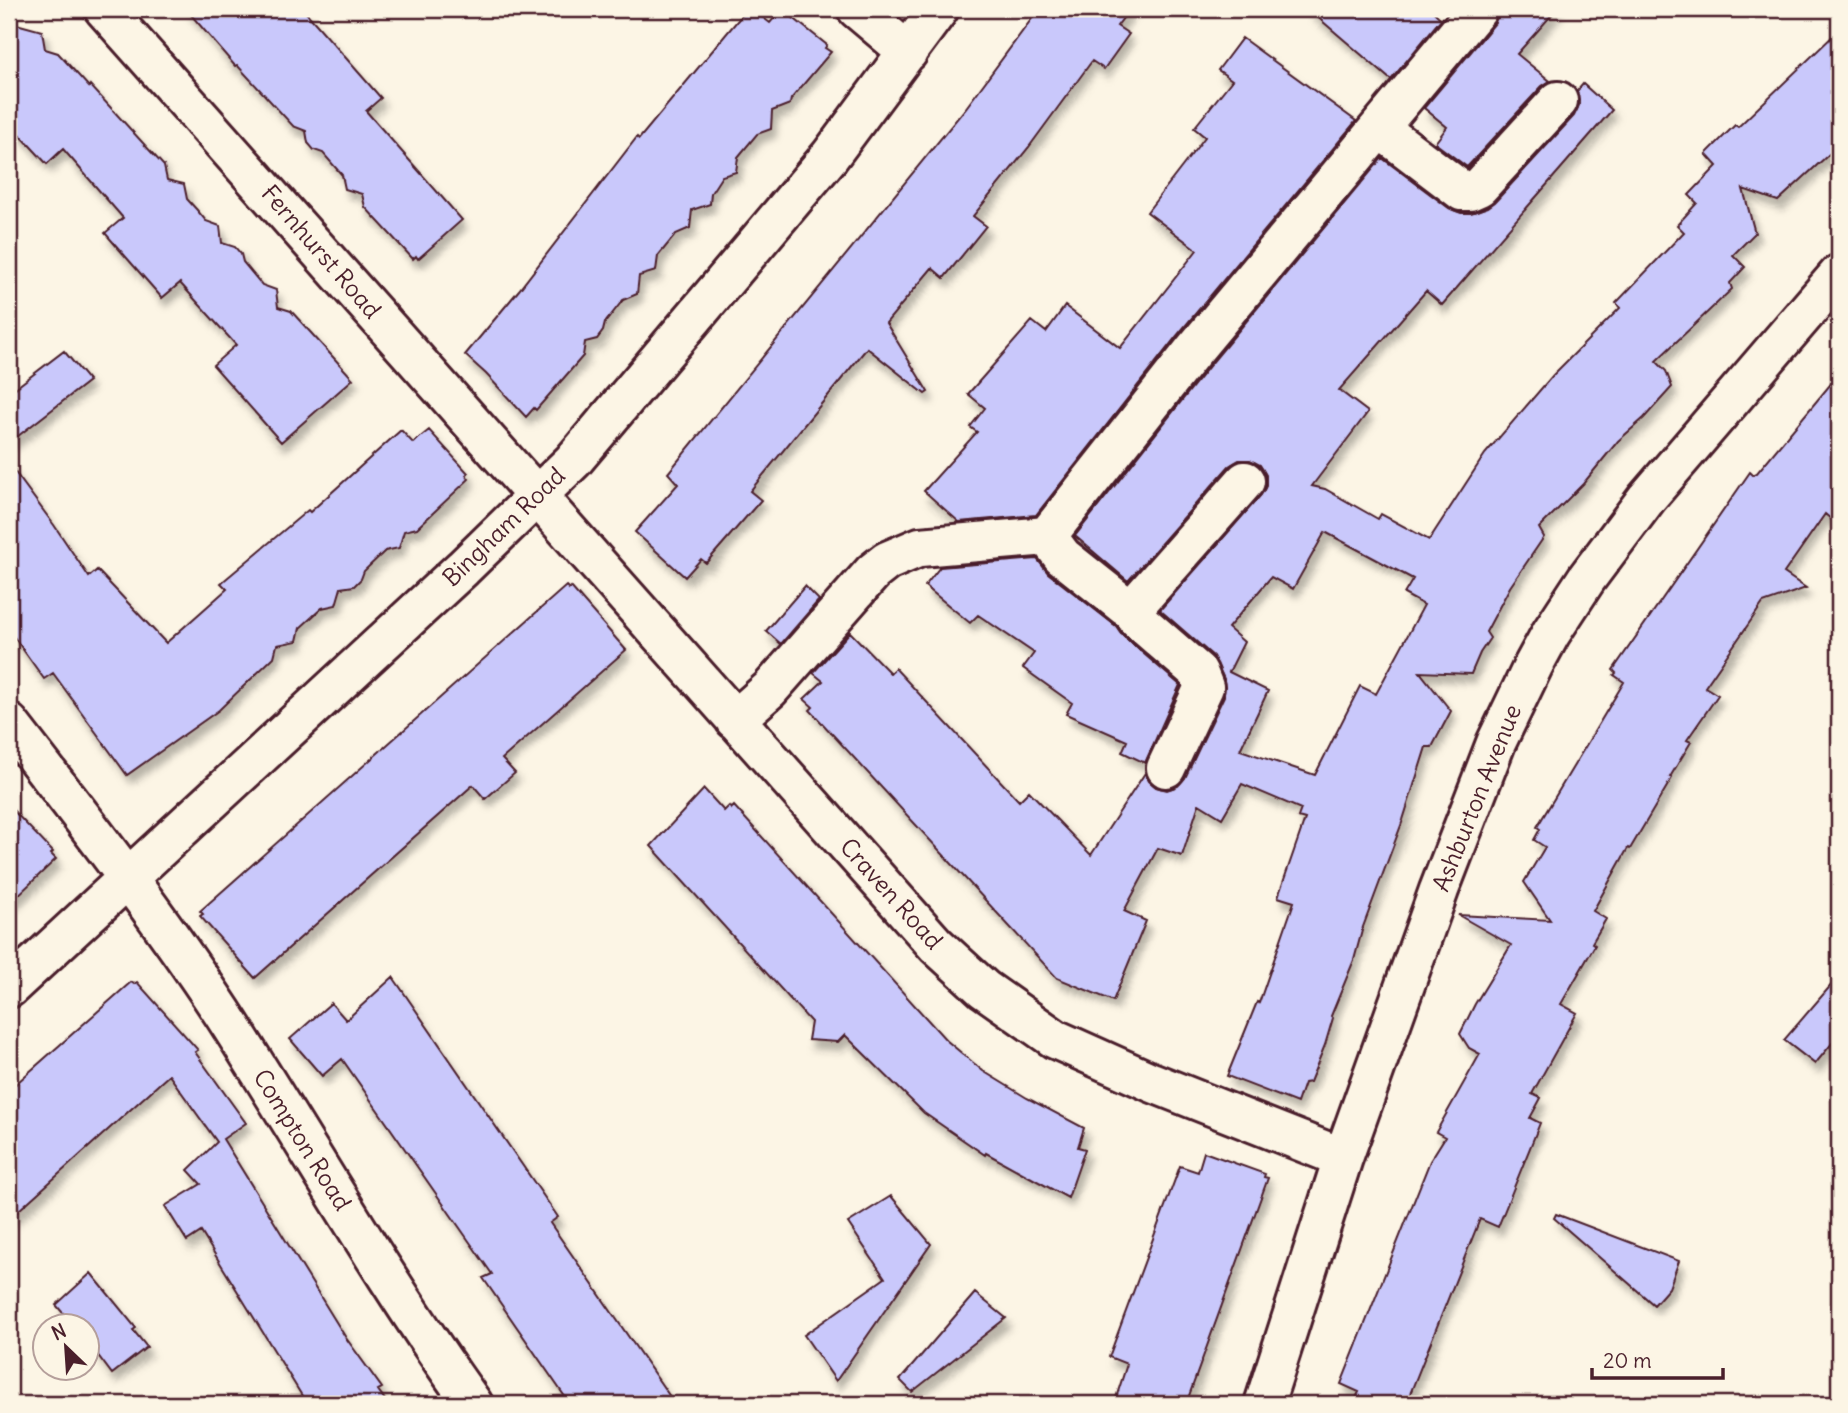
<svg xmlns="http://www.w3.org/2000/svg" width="1848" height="1413" font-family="Delius,sans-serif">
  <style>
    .building { fill: #c9c8fb; stroke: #4a1f2b; stroke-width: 2; fill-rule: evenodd; filter: url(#shadow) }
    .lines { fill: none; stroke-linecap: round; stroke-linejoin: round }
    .minor-casing { stroke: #4a1f2b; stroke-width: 44 }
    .minor { stroke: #fcf5e5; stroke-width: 38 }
    .labels { text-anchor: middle; stroke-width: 6; stroke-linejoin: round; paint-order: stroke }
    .street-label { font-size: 24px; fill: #4a1f2b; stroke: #fcf5e5 }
  </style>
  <defs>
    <filter id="shadow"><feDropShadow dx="4.5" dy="8" stdDeviation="3.5" flood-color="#0004"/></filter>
  </defs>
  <rect width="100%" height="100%" fill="#fcf5e5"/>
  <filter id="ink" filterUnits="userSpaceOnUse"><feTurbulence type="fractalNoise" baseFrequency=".0143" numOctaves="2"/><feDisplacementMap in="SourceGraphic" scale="14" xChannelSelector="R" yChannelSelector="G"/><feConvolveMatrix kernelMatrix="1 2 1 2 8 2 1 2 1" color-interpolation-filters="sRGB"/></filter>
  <g filter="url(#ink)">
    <path class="building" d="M186 9H303L381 98 366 111 462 220 418 259 416 256 413 259 365 207 362 194 345 189 342 175 323 153 314 150 308 143 306 131 293 126 237 65 235 66Z
      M747 9H752L770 23 782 9 827 45 825 48 831 52 791 99 790 104 772 111 771 129 757 134 738 157 736 172 722 176 711 193 710 204 692 210 690 228 676 234 658 256 656 271 639 276 637 294 623 300 605 323 603 331 597 339 585 342 583 356 536 410 534 408 526 417 486 374 465 355 519 290 637 137 639 139Z
      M1039 9H1130L1117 26 1129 34 1104 69 1092 61 1029 147 973 216 986 226 944 278 932 268 886 323 928 392 925 394 867 348 750 491 761 500 706 563 701 559 685 577 635 532 678 484 668 473 965 109Z
      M1308 9H1431L1441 19 1391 80Z
      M1499 9H1557L1517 54 1550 81 1542 86 1467 167 1435 143 1447 127 1424 108 1495 23Z
      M9 22 42 31 45 49 58 53 89 87 90 85 164 166 167 180 184 184 187 199 197 210 206 221 220 226 222 243 235 247 241 254 243 262 262 285 276 290 278 307 291 311 353 379 281 442 213 365 236 345 180 283 162 298 133 265 105 233 123 218 63 149 47 164 9 123Z
      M1839 30V145L1778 201 1743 189 1755 233 1733 255 1745 267 1730 283 1732 289 1656 361 1666 371 1672 387 1644 418 1618 441 1583 484 1539 528 1544 537 1510 587 1486 632 1490 638 1480 653 1471 674 1420 672 1451 711 1432 747H1426L1403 820 1363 927 1354 960 1331 1016 1333 1018 1325 1045 1310 1082 1304 1083 1297 1103 1227 1076 1257 1002 1259 1003 1294 902 1278 897 1305 819 1298 817 1301 809 1242 784 1222 818 1199 804 1182 856 1158 848 1124 911 1146 921 1113 1001 1057 978 810 710 813 707 804 699 823 681 813 673 850 632 890 673 895 668 1019 801 1029 791 1091 855 1145 773 1149 781 1156 787 1167 790 1178 786 1185 778 1224 696V679L1213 656 1160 610 1261 495 1266 486V475L1260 465 1250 460H1239L1229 466 1128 581 1075 536 1210 365 1382 158 1449 208 1461 213H1471L1488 207 1495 202 1574 116 1579 105 1577 91 1583 84 1612 110 1442 305 1426 291 1339 390 1368 412 1312 486 1325 489 1378 519 1381 514 1429 540 1485 454 1553 375 1620 308 1616 303 1684 232 1677 225 1697 203 1689 195 1717 166 1706 154 1735 125 1738 127ZM1325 532 1413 579 1404 594 1424 605 1376 694 1360 686 1315 775 1240 750 1268 691 1229 672 1244 642 1228 628 1271 577 1293 589Z
      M1242 38 1356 121 1176 337 1036 515 959 522 924 491 977 432 970 427 985 408 968 394 1032 321 1046 332 1065 306 1120 348 1197 250 1147 212 1205 137 1194 128 1232 80 1218 70Z
      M64 351 89 381 9 443V393Z
      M1839 374V526L1825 514 1784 573 1806 588 1763 603 1705 687 1718 695 1687 740 1691 742 1670 777 1672 778 1630 849 1628 848 1593 911 1606 919 1592 943 1595 945 1561 1004 1577 1013 1532 1094 1541 1098 1530 1118 1540 1123 1498 1227 1480 1219 1406 1404H1353L1359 1392 1341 1384 1430 1161 1445 1137 1436 1132 1480 1054 1469 1048 1460 1034 1475 1004 1511 945 1458 915 1550 920 1524 882 1545 847 1534 840 1540 829 1537 827 1624 682 1614 675 1616 673 1613 670 1750 472 1753 475 1757 473Z
      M401 430 413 443 429 430 468 473 466 475 469 479 417 528 404 531 399 548 385 551 364 571 361 579 354 586 341 588 336 605 322 608 300 628 297 641 277 645 274 657 219 710 127 775 53 673 44 679 9 630V464L54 525 89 577 97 570 166 643 227 589 221 583 308 510 310 512Z
      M1037 559 1048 573 1116 626 1123 636 1180 685 1145 763 1122 752 1127 741 1066 714 1072 703 1023 668 1034 653 978 615 970 623 925 586 940 567Z
      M566 586 569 589 571 587 626 650 502 759 515 773 485 799 473 785 255 978 200 916 203 914 200 911Z
      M805 586 819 600 781 644 766 631Z
      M704 789 724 811 729 806 731 809 734 806 946 1040 983 1071 1027 1098 1084 1128 1078 1147 1085 1149 1068 1198 986 1153 985 1155 924 1113 845 1035 838 1042 808 1040 811 1022 651 846Z
      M9 806 53 852 51 854 56 859 9 904Z
      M1839 976V1035L1815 1064 1784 1040Z
      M393 977 558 1217 550 1223 675 1404H570L483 1278 492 1274 342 1059 322 1076 290 1039 331 1003 346 1020Z
      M131 982 134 984 137 982 198 1050 195 1052 246 1123 223 1139 346 1338 382 1388 378 1390 388 1404H307L201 1232 187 1241 165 1206 201 1184 188 1170 217 1142 169 1075 9 1219V1090Z
      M1204 1152 1265 1174 1264 1177 1268 1178 1186 1404H1114L1127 1364 1109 1357 1180 1166 1198 1172Z
      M891 1196 931 1244 836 1381 804 1335 885 1278 848 1223Z
      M1556 1214 1679 1261 1669 1288 1654 1305 1554 1218Z
      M91 1273 136 1328 133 1330 147 1347 112 1374 88 1342V1326H74L56 1305Z
      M975 1293 1006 1318 912 1392 900 1380Z"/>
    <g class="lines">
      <defs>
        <path id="minor" d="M104 9 936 945 984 989 1055 1039 1151 1082 1343 1158
          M857 9 908 52
          M1379 128 1462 191H1470L1479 187 1558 101
          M1245 481 1133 608 1126 607 1062 556 1047 536 1193 351 1478 9
          M1133 608 1137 619 1198 672 1204 687 1166 768
          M735 720 770 689 873 572 887 561 920 547 1047 536
          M9 723C82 817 156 912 222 1012 306 1142 383 1279 473 1404
          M9 988 463 568 573 461 830 156 939 9
          M1264 1404 1343 1158 1439 890 1496 743 1533 666 1551 633 1587 578 1647 498 1839 274"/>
      </defs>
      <use href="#minor" class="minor-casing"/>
      <use href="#minor" class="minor"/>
    </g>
  </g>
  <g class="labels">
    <g class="street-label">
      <text transform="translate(321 252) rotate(49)" y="8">Fernhurst Road</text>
      <text transform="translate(504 527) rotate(-44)" y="8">Bingham Road</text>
      <text transform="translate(1477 798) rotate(-68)" y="8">Ashburton Avenue</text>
      <text transform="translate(891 894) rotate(48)" y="8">Craven Road</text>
      <text transform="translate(302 1140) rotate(58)" y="8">Compton Road</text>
    </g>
  </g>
  <rect width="1848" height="1413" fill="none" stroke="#fcf5e5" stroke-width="35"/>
  <rect x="18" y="18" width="1813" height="1378" fill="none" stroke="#4a1f2b" stroke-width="2.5" filter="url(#ink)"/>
  <g transform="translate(66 1347) rotate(335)"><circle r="33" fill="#fcf5e5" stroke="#b59f9b" stroke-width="2"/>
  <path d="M0-5L12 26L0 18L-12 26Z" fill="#4a1f2b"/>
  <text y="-10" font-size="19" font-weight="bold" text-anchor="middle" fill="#4a1f2b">N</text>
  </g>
  <path d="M1592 1368v10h131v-10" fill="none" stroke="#4a1f2b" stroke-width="3.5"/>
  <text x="1603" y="1368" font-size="21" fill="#4a1f2b" stroke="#fcf5e5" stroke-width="5" paint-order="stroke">20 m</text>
</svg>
